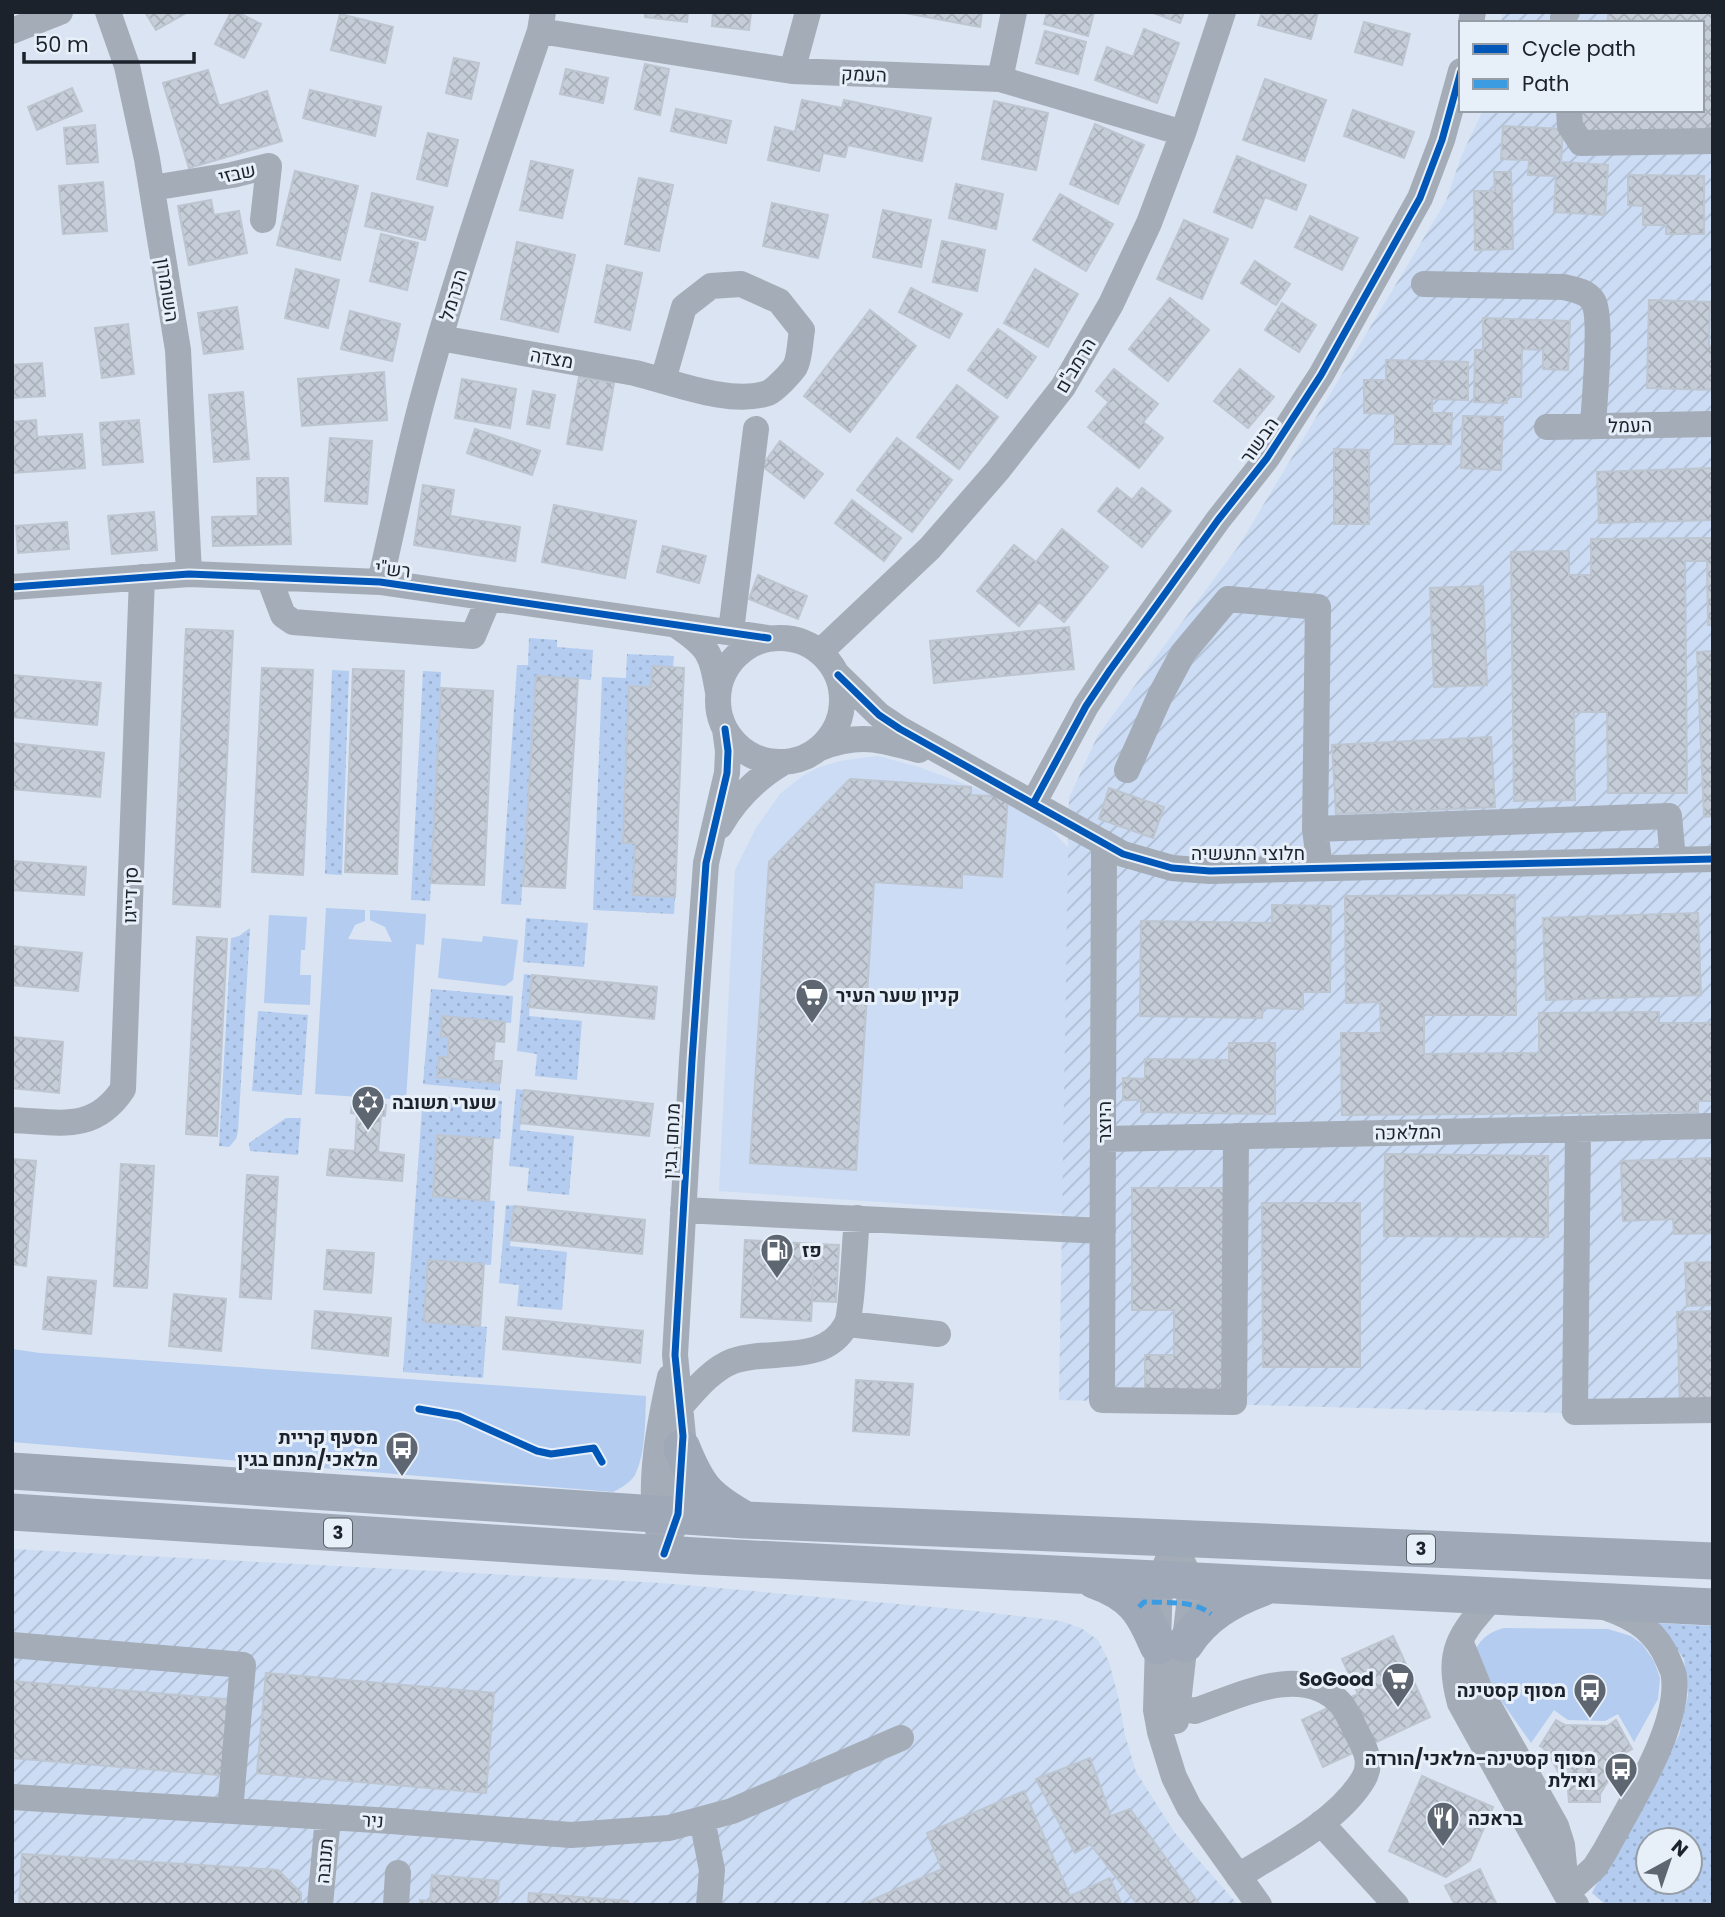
<svg xmlns="http://www.w3.org/2000/svg" width="1725" height="1917" font-family="Poppins,Heebo,sans-serif">
  <style>
    .built { fill: #cbdcf4 }
    .industrial { fill: url(#industrial-furrows) }
    .grass { fill: url(#grass-dots); fill-rule: evenodd }
    .green { fill: #b3ccf0 }
    .building { fill: url(#building-cross-hatch); stroke: #bdc5d0; stroke-width: 2 }
    .lines { fill: none; stroke-linecap: round; stroke-linejoin: round }
    .minor { stroke: #a4acb7; stroke-width: 26 }
    .highway { stroke: #9ea8b7; stroke-width: 37 }
    .quiet { stroke: #3b9ce1; stroke-width: 5; stroke-dasharray: 10 5; stroke-linecap: butt }
    .cycleway-casing { stroke: #e7eff9; stroke-width: 11 }
    .cycleway { stroke: #0057b8; stroke-width: 7 }
    .labels { text-anchor: middle; stroke-width: 6; stroke-linejoin: round; paint-order: stroke }
    .shield { fill: #e7eff9; stroke: #586069; stroke-width: 2 }
    .shield-label { font-size: 18px; font-weight: bold; fill: #1b222b }
    .street-label { font-size: 19px; fill: #1b222b; stroke: #e7eff9 }
    .poi-label { font-size: 19px; font-weight: bold; fill: #1b222b; stroke: #e7eff9; text-anchor: start }
  </style>
  <defs>
    <pattern id="industrial-furrows" width="10" height="10" patternUnits="userSpaceOnUse" patternTransform="scale(1.75)"><rect width="10" height="10" fill="#cbdcf4"/><path d="M-1 1l2-2M0 10L10 0M9 11l2-2" fill="none" stroke="#aebcd1"/></pattern>
    <pattern id="grass-dots" width="8" height="8" patternUnits="userSpaceOnUse" patternTransform="scale(1.75)"><rect width="8" height="8" fill="#b3ccf0"/><path d="M2 2h.1M6 6h.1" fill="none" stroke="#99afce" stroke-width="1.8" stroke-linecap="round"/></pattern>
    <pattern id="building-cross-hatch" width="8" height="8" patternUnits="userSpaceOnUse" patternTransform="scale(1.75)"><rect width="8" height="8" fill="#c5cdd8"/><path d="M0 0l8 8M0 8l8-8" fill="none" stroke="#a9b0ba"/></pattern>
  </defs>
  <rect width="100%" height="100%" fill="#dae4f2"/>
  <path class="built" d="M878 756 919 767 1016 803 1044 822 1078 858 1088 1216 719 1191 735 870 756 828 780 794 801 777 817 768 840 761Z"/>
  <path class="industrial" d="M1502 12H1713V1417L1059 1400 1069 798 1098 735 1240 544 1446 201 1461 157 1483 110H1702V23H1501Z
    M12 1549 661 1583 966 1610 1060 1621 1081 1628 1098 1640 1109 1662 1118 1696 1125 1735 1136 1772 1175 1833 1238 1905H12Z"/>
  <path class="grass" d="M529 638 557 640V647L593 650 591 680 536 676 521 905 501 904 517 665H528Z
    M627 654 674 656 673 667 652 666 651 687 629 686 623 843H635L675 897 674 914 593 910 602 677 626 678Z
    M332 670 349 671 342 875 325 874Z
    M423 671 441 672 430 901 411 900Z
    M526 918 588 923 584 967 523 962Z
    M250 928 238 1132 236 1139 229 1147 219 1146 231 938 239 936Z
    M524 974 532 975 529 1016 582 1021 577 1080 535 1076 537 1054 517 1051Z
    M431 989 513 996 511 1023 442 1017 441 1036 449 1037 448 1057H439L438 1077 500 1083V1091L423 1084Z
    M258 1011 308 1015 302 1095 252 1091Z
    M516 1089 524 1090 520 1130 574 1136 569 1195 527 1191 529 1168 509 1166Z
    M423 1095 502 1101 500 1139 437 1135 433 1196 495 1201 491 1265 428 1261 424 1322 487 1327 483 1378 403 1372Z
    M286 1118H301L298 1155 250 1151 249 1143Z
    M506 1205 514 1206 510 1246 567 1252 562 1310 517 1306 519 1285 499 1283Z
    M1658 1623 1713 1626V1905H1606L1592 1893 1612 1852 1679 1735 1688 1695 1684 1659ZM1648 1840H1690V1882H1648Z"/>
  <path class="green" d="M326 908 365 910V921L355 925 348 939 392 942 385 927 370 920V910L426 914 424 945 416 944 406 1100 315 1094Z
    M269 915 307 917 305 950H301L300 975H311L310 1005 264 1003Z
    M483 936 518 940 513 980 505 986 438 978 442 938 482 942Z
    M12 1349 40 1353 646 1396C645 1421 646 1452 635 1475 630 1483 621 1488 613 1492L12 1442Z
    M1504 1628 1608 1629 1631 1636 1642 1644 1654 1661 1660 1678 1658 1699 1634 1742 1618 1714 1605 1721 1568 1720 1554 1710 1531 1743 1479 1669 1475 1650C1482 1637 1490 1632 1504 1628Z"/>
  <path class="building" d="M145 12H188L156 30Z
    M231 12H237L261 24 244 58 215 44Z
    M645 12H688L687 22 645 17Z
    M713 12H751L749 30 712 26Z
    M900 12H982L980 27Z
    M1047 12H1094L1088 36 1044 24Z
    M1151 12H1184L1180 23Z
    M1262 12H1318L1311 39 1258 25Z
    M1608 12H1713V131H1581V110H1702V23H1608Z
    M340 14 393 27 385 63 331 50Z
    M1364 22 1410 34 1402 65 1355 52Z
    M1144 29 1179 43 1157 103 1095 80 1107 47 1133 57Z
    M1045 31 1086 42 1078 74 1036 63Z
    M454 58 479 63 471 99 446 93Z
    M645 64 669 69 660 115 635 109Z
    M566 69 608 78 603 103 560 94Z
    M208 70 219 106 267 91 282 141 189 168 163 83Z
    M1265 79 1326 100 1304 161 1243 140Z
    M72 88 82 111 37 130 28 107Z
    M310 90 381 107 375 136 303 118Z
    M802 100 842 108 844 100 931 118 922 161 848 145 845 157 823 153 819 171 768 160 775 127 795 132Z
    M994 101 1048 113 1036 170 982 159Z
    M676 109 731 121 726 143 671 131Z
    M1353 110 1414 132 1404 158 1344 136Z
    M1095 124 1144 145 1118 204 1070 184Z
    M95 125 98 162 67 164 64 128Z
    M1503 126 1563 129 1561 162 1608 165 1605 215 1554 212 1556 176 1528 175 1529 160 1501 159Z
    M428 133 458 140 447 186 417 179Z
    M1237 156 1306 185 1296 210 1265 197 1252 228 1214 212Z
    M531 161 573 170 562 218 520 210Z
    M295 171 358 186 340 260 277 245Z
    M1494 172H1511L1513 249 1475 250 1474 191H1495Z
    M1628 175 1704 176V234H1666V225H1643V206L1628 205Z
    M639 178 673 185 659 251 625 244Z
    M103 182 107 231 63 234 59 186Z
    M956 184 1003 194 996 229 949 218Z
    M372 193 433 207 425 240 365 226Z
    M1060 194 1113 224 1086 271 1033 240Z
    M211 200 214 215 239 211 247 253 189 265 178 206Z
    M772 203 828 215 818 258 763 246Z
    M883 210 931 220 921 267 873 257Z
    M1310 216 1358 238 1342 270 1295 247Z
    M1184 220 1228 239 1202 299 1157 279Z
    M381 234 418 243 407 290 370 281Z
    M942 241 985 250 977 291 933 282Z
    M517 242 575 255 558 332 501 319Z
    M1255 261 1290 284 1276 305 1241 283Z
    M607 265 642 273 630 330 595 322Z
    M296 269 339 280 328 328 285 318Z
    M1035 269 1078 294 1048 347 1004 323Z
    M911 288 962 314 949 338 899 312Z
    M1170 298 1209 330 1168 381 1129 349Z
    M1649 300 1710 302 1709 346H1713V390L1647 388Z
    M1282 303 1316 325 1299 352 1265 330Z
    M237 307 243 349 204 354 198 313Z
    M870 310 916 346 850 432 804 396Z
    M350 311 400 324 392 361 341 349Z
    M1483 318 1570 321 1568 370 1543 369V350L1522 349 1521 397H1507V403L1474 402 1475 350H1483Z
    M128 324 134 374 102 378 95 328Z
    M998 329 1036 357 1007 398 968 370Z
    M1386 360 1468 362V400L1432 399V413H1452L1451 444H1395V414L1364 413V380H1386Z
    M42 363 45 396 12 398V365Z
    M1114 369 1158 404 1143 422 1163 438 1139 468 1088 427 1109 402 1096 391Z
    M1240 369 1274 397 1248 428 1214 401Z
    M384 372 387 420 302 426 298 379Z
    M579 377 614 383 602 450 567 444Z
    M462 379 516 389 510 428 455 418Z
    M957 385 998 417 959 469 917 437Z
    M533 391 555 395 549 428 527 424Z
    M243 392 249 459 214 462 209 395Z
    M1463 416 1503 417 1501 470 1461 468Z
    M36 420 37 437 82 434 85 468 12 473V422Z
    M139 420 143 462 103 465 100 423Z
    M475 429 540 451 532 475 467 453Z
    M330 438 372 441 367 504 325 501Z
    M897 438 952 480 912 532 857 490Z
    M780 441 823 474 804 498 762 466Z
    M1334 449 1369 450V524H1334Z
    M1713 468V520L1599 523 1597 472Z
    M257 478H288L291 544 213 546 212 517 258 516Z
    M423 485 454 490 450 516 520 527 515 561 414 545Z
    M1117 488 1132 500 1142 488 1171 511 1142 547 1098 511Z
    M852 500 901 538 884 561 835 523Z
    M554 505 636 521 625 578 542 562Z
    M154 512 157 550 112 554 108 516Z
    M67 522 69 549 18 553 16 526Z
    M1062 529 1108 567 1064 622 1039 602 1019 626 977 591 1014 545 1036 562Z
    M1713 538V625H1708L1707 561H1685L1687 793H1608L1607 712H1574L1575 800 1514 801 1511 552 1569 551V575H1591V539Z
    M663 546 706 556 699 583 657 572Z
    M758 575 807 596 798 619 749 599Z
    M1483 586 1487 685 1434 687 1430 588Z
    M1069 627 1074 669 934 683 930 641Z
    M186 629 233 631 220 907 173 904Z
    M1713 651V816L1704 817 1697 652Z
    M652 666 684 668 675 897 633 895 635 843H623L629 686 651 687Z
    M262 668 313 670 303 875 252 872Z
    M353 669 404 671 397 874 345 872Z
    M12 675 101 683 97 725 12 717Z
    M536 676 578 679 565 888 523 886Z
    M441 688 493 691 484 885 431 883Z
    M1491 737 1495 807 1336 814 1332 745Z
    M12 743 104 753 100 797 12 789Z
    M850 779 971 787V795L1008 797 1002 877 962 874V888L874 882 856 1170 750 1163 769 862Z
    M1109 788 1164 807 1153 838 1099 819Z
    M12 861 86 867 84 895 12 890Z
    M1515 895 1516 1015H1424V1054L1539 1053V1013L1659 1012V1023H1713V1101H1698V1112L1342 1115 1341 1033H1381L1380 1002 1346 1003 1345 896Z
    M1272 905 1331 906 1330 992H1303V1009L1263 1008 1262 1018 1140 1016 1141 921 1272 923Z
    M1698 913 1701 995 1546 1000 1543 918Z
    M197 937 227 939 217 1136 186 1134Z
    M12 946 82 953 78 991 12 985Z
    M532 975 657 987 654 1019 529 1007Z
    M442 1016 505 1022 504 1042 495 1041 493 1061H502L500 1083 437 1077 439 1057H448L449 1037 441 1036Z
    M12 1037 63 1042 59 1093 12 1088Z
    M1229 1043H1275V1114L1141 1112V1100H1123V1078L1145 1079V1059L1229 1060Z
    M524 1090 653 1104 649 1136 520 1123Z
    M352 1102 386 1105 385 1116H381L378 1152 404 1155 402 1181 327 1175 330 1149 355 1151 357 1114 351 1113Z
    M437 1135 493 1139 489 1201 433 1196Z
    M1385 1154 1548 1156V1237L1384 1236Z
    M1713 1158V1233L1674 1234 1673 1219 1623 1221 1621 1161Z
    M12 1159 36 1161 26 1266 12 1264Z
    M121 1164 154 1166 147 1288 114 1286Z
    M247 1175 278 1177 271 1299 240 1297Z
    M1132 1188H1228L1229 1392 1145 1391V1355H1174V1310H1132Z
    M1262 1203H1360V1367H1263Z
    M514 1206 645 1220 642 1254 510 1240Z
    M745 1240 815 1244 811 1321 741 1317Z
    M815 1244 839 1245 836 1302 812 1301Z
    M327 1250 374 1253 371 1293 324 1289Z
    M428 1260 484 1264 480 1326 424 1322Z
    M1713 1262V1305L1687 1306 1685 1263Z
    M48 1277 96 1281 91 1334 43 1329Z
    M174 1294 226 1299 221 1351 169 1346Z
    M315 1311 391 1318 388 1356 312 1348Z
    M1713 1311V1401L1680 1402 1677 1312Z
    M506 1317 643 1331 640 1363 503 1349Z
    M856 1380 913 1384 909 1435 853 1431Z
    M1393 1636 1430 1717 1323 1767 1302 1720 1358 1694 1342 1659Z
    M266 1673 494 1693 486 1793 257 1773Z
    M12 1681 236 1700 230 1776 12 1758Z
    M1556 1720 1565 1725 1607 1726 1616 1720 1632 1749 1626 1752 1600 1794V1802H1569L1568 1790 1547 1751 1540 1746Z
    M1090 1758 1111 1816 1130 1809 1200 1905H1138L1090 1844 1075 1853 1036 1779Z
    M1422 1776 1493 1807 1470 1860 1446 1877 1389 1851Z
    M1024 1791 1070 1896 1110 1878 1122 1905H861L942 1869 927 1833Z
    M22 1854 278 1870 301 1893V1905H19Z
    M1480 1869 1496 1903 1492 1905H1455L1445 1886Z
    M432 1875 499 1881 497 1905H420V1900L430 1901Z
    M529 1893 628 1901V1905H528Z"/>
  <g class="lines">
    <path class="minor" d="M108 12 127 66 147 159 178 350 189 574
      M1471 23 1473 12
      M1563 23V17L1567 12
      M12 31 60 12
      M540 31 792 71 1000 79 1183 133
      M792 71 808 12
      M1000 79 1014 12
      M1569 110 1570 126 1581 143 1713 141
      M152 188 232 175 269 166 263 220
      M1424 284 1564 287C1574 290 1587 291 1593 301 1603 317 1594 403 1593 426
      M440 338 635 373C672 382 731 406 768 393 775 390 790 374 795 367 800 358 800 341 802 330L779 301 741 284 711 286 684 307 663 380
      M1547 427 1713 424
      M269 578 283 615 293 622 473 636 489 598
      M380 582C394 522 406 461 422 401 456 276 498 153 540 31L543 12
      M12 587 189 574 380 582 768 638
      M676 625C710 648 711 653 718 692
      M731 631 756 429
      M718 700a62 62 0 1 1 124 0a62 62 0 1 1-124 0Z
      M820 652 930 548 998 470 1063 387 1111 304 1149 223 1183 133 1223 12
      M838 675 879 715 900 729 1123 854 1172 868 1210 871 1713 859
      M820 748C859 733 880 739 919 750
      M1127 770 1160 696 1183 653 1228 599 1318 607 1315 829
      M1034 802 1086 706 1110 670 1218 520 1267 458 1321 375 1420 198 1442 140 1461 71
      M720 826C735 800 758 777 784 762
      M1104 843 1102 1400 1234 1402 1236 1136
      M1320 868 1315 829 1669 816 1673 860
      M12 1120C59 1122 94 1133 123 1089L142 577
      M1578 1129 1575 1412 1713 1410
      M1104 1139 1713 1126
      M683 1210 1103 1231
      M848 1324 938 1334
      M681 1406C695 1390 712 1369 733 1361 770 1348 824 1366 846 1325 852 1315 855 1236 857 1218
      M658 1530C647 1487 660 1421 670 1377
      M1176 1539 1160 1579 1156 1710 1160 1732 1174 1777 1189 1807 1259 1905
      M664 1554 678 1514 683 1436 675 1355 692 1060 706 863 727 773 728 751 725 729
      M1493 1597C1459 1635 1446 1651 1460 1703L1566 1894 1576 1905
      M1460 1641 1480 1690 1556 1826 1562 1845 1566 1886
      M12 1645 243 1665 230 1811
      M1179 1704 1185 1709 1195 1711C1239 1696 1303 1662 1341 1704 1348 1712 1352 1724 1357 1733 1364 1747 1373 1761 1364 1778 1340 1820 1278 1852 1238 1876
      M1176 1721 1189 1605 1190 1582 1184 1565
      M12 1797 391 1821 571 1835 669 1828 732 1811 901 1738
      M702 1819 712 1870 709 1905
      M1321 1823 1396 1905
      M1566 1894 1595 1867 1605 1851C1628 1807 1680 1728 1674 1677 1674 1673 1671 1667 1669 1662 1657 1632 1636 1618 1607 1608
      M320 1905 328 1817
      M396 1905 398 1873"/>
    <path class="highway" d="M682 1448C698 1488 707 1498 744 1519
      M12 1471 745 1520 1713 1561
      M12 1512 696 1556 1713 1607
      M1094 1580C1133 1594 1143 1610 1158 1646
      M1185 1644C1204 1615 1230 1600 1262 1588"/>
    <path class="quiet" d="M1139 1607 1144 1602C1167 1603 1194 1600 1211 1614"/>
    <defs>
      <path id="cycleway" d="M12 587 189 574 380 582 768 638
        M838 675 879 715 900 729 1123 854 1172 868 1210 871 1713 859
        M1034 802 1086 706 1110 670 1218 520 1267 458 1321 375 1420 198 1442 140 1461 71
        M419 1409 459 1416 537 1451 551 1454 594 1448 602 1462
        M664 1554 678 1514 683 1436 675 1355 692 1060 706 863 727 773 728 751 725 729"/>
    </defs>
    <use href="#cycleway" class="cycleway-casing"/>
    <use href="#cycleway" class="cycleway"/>
  </g>
  <defs>
    <symbol id="supermarket-pin" viewBox="-11 -11 22 30"><path d="M0 17L-7.5 6A9.5 9.5 0 1 1 7.5 6Z" fill="#5e6671" stroke="#e7eff9"/><path d="M-6-5.5h2.5l.6 2H6L4.5 2H-2.5L-4.4-4H-6ZM-1.5 3.2a1.3 1.3 0 1 0 .1 0ZM3 3.2a1.3 1.3 0 1 0 .1 0Z" fill="#fff"/></symbol>
    <symbol id="synagogue-pin" viewBox="-11 -11 22 30"><path d="M0 17L-7.5 6A9.5 9.5 0 1 1 7.5 6Z" fill="#5e6671" stroke="#e7eff9"/><path d="M0-6.5L5.6 3.2H-5.6ZM0 6.5L5.6-3.2H-5.6Z" fill="#fff"/></symbol>
    <symbol id="fuel-pin" viewBox="-11 -11 22 30"><path d="M0 17L-7.5 6A9.5 9.5 0 1 1 7.5 6Z" fill="#5e6671" stroke="#e7eff9"/><path d="M-5.5-6h7V0h2V4h1.3V-2.5L3-4.5l.8-.8L6-3V5H2.5V1h-1V6h-7ZM-4.2-4.7v3.2H.2V-4.7Z" fill="#fff"/></symbol>
    <symbol id="bus-pin" viewBox="-11 -11 22 30"><path d="M0 17L-7.5 6A9.5 9.5 0 1 1 7.5 6Z" fill="#5e6671" stroke="#e7eff9"/><path d="M-5-6H5V4H4V6H2V4H-2V6H-4V4H-5ZM-3.5-4V0h7V-4ZM-3.5 1.2v1.5H-2V1.2ZM2 1.2v1.5H3.5V1.2Z" fill="#fff"/></symbol>
    <symbol id="restaurant-pin" viewBox="-11 -11 22 30"><path d="M0 17L-7.5 6A9.5 9.5 0 1 1 7.5 6Z" fill="#5e6671" stroke="#e7eff9"/><path d="M-5-6h1v4h1v-4h1v4h1v-4h1v5L-1.5 .5V6h-2V.5L-5-1ZM5-6V6H3V1.5H1.5Q1.5-4 5-6Z" fill="#fff"/></symbol>
  </defs>
  <g fill-rule="evenodd">
    <use href="#supermarket-pin" x="793" y="976" width="38" height="52"/>
    <use href="#synagogue-pin" x="349" y="1083" width="38" height="52"/>
    <use href="#fuel-pin" x="758" y="1231" width="38" height="52"/>
    <use href="#bus-pin" x="383" y="1429" width="38" height="52"/>
    <use href="#supermarket-pin" x="1379" y="1660" width="38" height="52"/>
    <use href="#bus-pin" x="1571" y="1671" width="38" height="52"/>
    <use href="#bus-pin" x="1602" y="1750" width="38" height="52"/>
    <use href="#restaurant-pin" x="1424" y="1799" width="38" height="52"/>
  </g>
  <g class="labels">
    <g class="shield">
      <rect x="324" y="1518.5" width="28" height="29" rx="5"/>
      <rect x="1407" y="1534.5" width="28" height="29" rx="5"/>
    </g>
    <g class="shield-label">
      <text x="338" y="1539">3</text>
      <text x="1421" y="1555">3</text>
    </g>
    <g class="street-label">
      <text transform="translate(864 74) rotate(2)" y="7">העמק</text>
      <text transform="translate(237 173) rotate(-12)" y="7">שבזי</text>
      <text transform="translate(168 290) rotate(81)" y="7">השומרון</text>
      <text transform="translate(453 295) rotate(-73)" y="7">הכרמל</text>
      <text transform="translate(552 358) rotate(10)" y="7">מצדה</text>
      <text transform="translate(1075 365) rotate(-59)" y="7">הרמב"ם</text>
      <text transform="translate(1630 425) rotate(-1)" y="7">העמל</text>
      <text transform="translate(1259 440) rotate(-55)" y="7">הבשור</text>
      <text transform="translate(393 569) rotate(6)" y="7">רש"י</text>
      <text x="1248" y="860">חלוצי התעשיה</text>
      <text transform="translate(130 895) rotate(-88)" y="7">סן דייגו</text>
      <text transform="translate(1104 1122) rotate(-90)" y="7">היוצר</text>
      <text transform="translate(1408 1132) rotate(-1)" y="7">המלאכה</text>
      <text transform="translate(671 1141) rotate(-87)" y="7">מנחם בגין</text>
      <text transform="translate(373 1820) rotate(4)" y="7">ניר</text>
      <text transform="translate(324 1861) rotate(-85)" y="7">תנובה</text>
    </g>
    <g class="poi-label">
      <text x="836" y="1002">קניון שער העיר</text>
      <text x="392" y="1109">שערי תשובה</text>
      <text x="802" y="1257">פז</text>
      <text x="378" y="1444" text-anchor="end">מסעף קריית<tspan x="378" dy="22">מלאכי/מנחם בגין</tspan></text>
      <text x="1374" y="1686" text-anchor="end">SoGood</text>
      <text x="1566" y="1697" text-anchor="end">מסוף קסטינה</text>
      <text x="1596" y="1765" text-anchor="end">מסוף קסטינה-מלאכי/הורדה<tspan x="1596" dy="22">ואילת</tspan></text>
      <text x="1468" y="1825">בראכה</text>
    </g>
  </g>
  <rect width="1725" height="1917" fill="none" stroke="#1b222b" stroke-width="28"/>
  <rect x="1459" y="21" width="245" height="91" fill="#e7eff9" stroke="#959da7" stroke-width="2"/>
  <rect x="1473" y="44" width="35" height="10" fill="#0057b8" stroke="#959da7" stroke-width="2"/>
  <text x="1522" y="56" font-size="21" fill="#1b222b">Cycle path</text>
  <rect x="1473" y="79" width="35" height="10" fill="#3b9ce1" stroke="#959da7" stroke-width="2"/>
  <text x="1522" y="91" font-size="21" fill="#1b222b">Path</text>
  <g transform="translate(1669 1861) rotate(40)"><circle r="33" fill="#e7eff9" stroke="#959da7" stroke-width="2"/>
  <path d="M0-5L12 26L0 18L-12 26Z" fill="#5e6671"/>
  <text y="-10" font-size="19" font-weight="bold" text-anchor="middle" fill="#1b222b">N</text>
  </g>
  <path d="M24 52v10h170v-10" fill="none" stroke="#1b222b" stroke-width="3.5"/>
  <text x="35" y="52" font-size="21" fill="#1b222b" stroke="#e7eff9" stroke-width="5" paint-order="stroke">50 m</text>
</svg>
